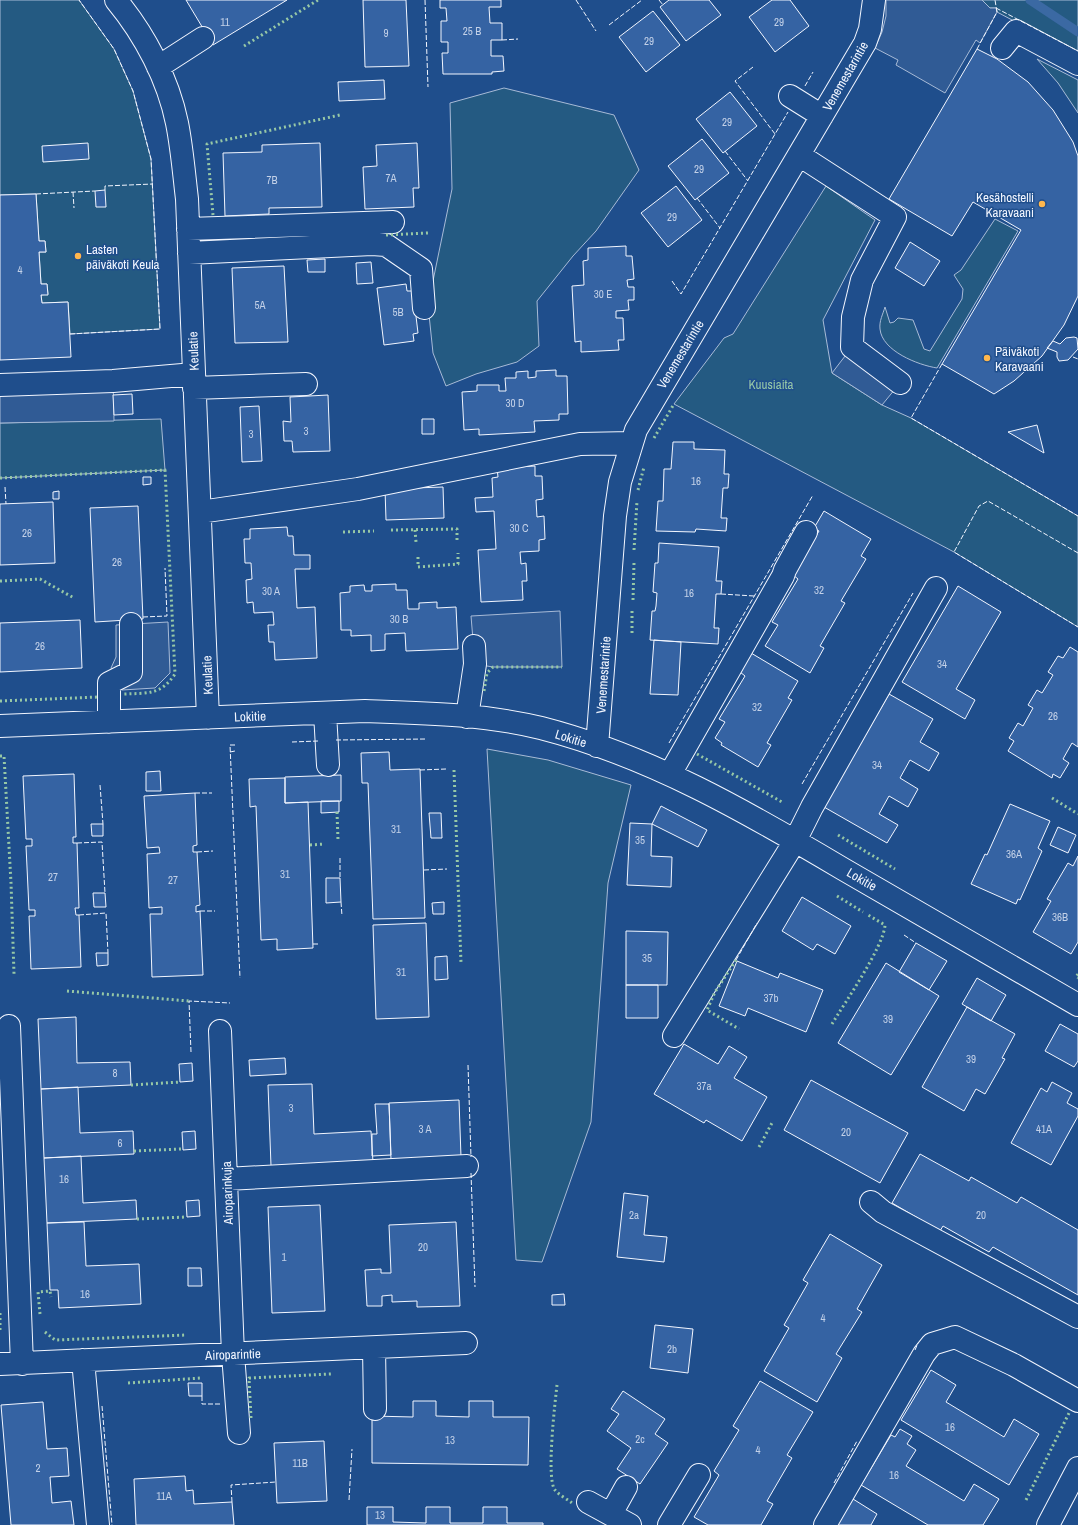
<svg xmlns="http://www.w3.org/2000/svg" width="1078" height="1525" font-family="'Archivo Narrow',sans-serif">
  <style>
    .green { fill: #245a82; stroke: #a8bbd7 }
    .parking { fill: #305b95; stroke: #a8bbd7 }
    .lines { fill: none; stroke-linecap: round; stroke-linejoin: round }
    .stream { stroke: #3b69a3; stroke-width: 9 }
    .building { fill: #3563a3; stroke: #f2f6ff }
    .minor-casing { stroke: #f2f6ff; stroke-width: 24 }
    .minor { stroke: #1f4e8c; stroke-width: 22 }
    .hedge { stroke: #97c8a6; stroke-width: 3; stroke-dasharray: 2 3; stroke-linecap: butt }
    .fence { stroke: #f2f6ff; stroke-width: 1; stroke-dasharray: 5 2; stroke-linecap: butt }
    .poi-dot { fill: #ffb74d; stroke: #1f4e8c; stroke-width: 1.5 }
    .labels { text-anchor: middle; stroke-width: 3; stroke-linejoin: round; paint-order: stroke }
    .number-label { font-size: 11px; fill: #c3d1e8 }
    .street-label { font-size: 13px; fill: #f2f6ff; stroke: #1f4e8c }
    .poi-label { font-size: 13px; fill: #f2f6ff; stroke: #1f4e8c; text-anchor: start }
    .park-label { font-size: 13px; fill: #97c8a6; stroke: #1f4e8c }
  </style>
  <rect width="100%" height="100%" fill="#1f4e8c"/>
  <path class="green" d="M0 0H79L114 49 133 91 151 159 160 329 70 334 68 302 42 303 41 295 48 294 47 284H41L39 252H46L45 241H39L36 194 0 195Z
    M982 0H1078V55L997 12 996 8H990Z
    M1037 59 1078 80V113L1058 83Z
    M504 88 614 115 639 170 596 231 573 256 537 301 539 346 517 362 476 374 446 386 433 353 428 305 452 189 450 103Z
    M826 186 875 220 823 320 832 373 882 405 911 418 1078 516V627L954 552 674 404 724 338 733 334Z
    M995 219 1018 231 937 368C918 365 882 351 880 329 879 321 883 314 885 307L890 323 894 322 898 318 913 320 924 349 930 351 962 299 963 289 954 275 961 270Z
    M161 419 165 470 0 478V423Z
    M487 749 548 760 631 785 608 883 591 1122 542 1262 516 1260Z"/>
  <path class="parking" d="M886 0H982L990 8H996L997 12 980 43 976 40 945 93 896 65 898 60 875 48 882 32 886 16Z
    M852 347 900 383 882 405 832 373Z
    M113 381 114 421 0 423V385Z
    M560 611 562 667H493L475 664 471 616Z
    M168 622 170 673 155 688 122 690 111 668 116 657V625Z"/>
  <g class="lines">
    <path class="stream" d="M1030 0 1078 32"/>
  </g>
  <path class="building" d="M186 0H287L213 45Z
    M363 0H406L409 66 365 67Z
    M440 0H501V7H489L490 23H502V40H491V56H503L504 71 492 72V74H443L442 53H448V42H441V21H447L446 8H440Z
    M669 0H709L721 15 686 41 660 7Z
    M772 0H790L809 26 775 52 749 17Z
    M653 11 680 45 646 72 619 37Z
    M977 49 997 59 1028 82 1053 110 1073 142 1078 156V296L1064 325 1042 356 1014 381 994 394 942 364 1021 230 973 202 952 236 889 199Z
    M384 80 385 99 339 101 338 82Z
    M730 92 757 126 723 153 696 119Z
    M702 139 729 173 695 200 668 166Z
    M88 143 89 159 43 162 42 146Z
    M320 143 322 207 269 208V214L225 216 223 153 262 152V145Z
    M417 143 419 188H413L414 207 365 209 363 167 377 166 376 145Z
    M676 186 702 220 668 247 641 213Z
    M105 190 106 207H96L95 191Z
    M36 194 39 241H45L46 252H39L41 284H47L48 295H41L42 303 68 302 71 357 0 360V195Z
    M910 242 940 261 924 286 895 268Z
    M626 246V256H632L634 279 627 280 628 287H634V300H628L629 310 616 311V318H623L624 340H618L619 350 581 352V341L575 342 572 286 584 285 583 261 588 260V248Z
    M325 259V272H308L307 260Z
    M371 262 373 283 357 284 356 263Z
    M284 266 288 342 235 343 232 268Z
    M406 284 407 291H413L418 333 413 334 414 341 384 345 377 288Z
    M1074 337 1077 338 1078 349 1068 360 1059 361 1057 357V352L1047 348 1053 341 1060 344 1066 338Z
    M556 370V376H567L568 414H559V420L534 421 535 432 479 435V429L464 430 462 392 477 391V385H499V391H506L505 378H516V372L528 371V378L536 377V371Z
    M132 394 133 414 114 415 113 395Z
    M328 395 330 451 293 452 292 441H284L283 421 291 422 290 397Z
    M259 406 262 461 242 462 240 407Z
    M422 419H434V434H422Z
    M1037 425 1044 453 1008 432Z
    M673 442H694V449L725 450 724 474H729L728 488H723L721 518H727L726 531 696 529 695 532 656 531 658 501H663L664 469H671Z
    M535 466V476H542L543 499 536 500 537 517 544 516 545 539 539 540V551L520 552 521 564 526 563 527 581H522L523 600 481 602 478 550 496 549 494 511 476 512 475 498 493 497 492 478 498 477 497 468Z
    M143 477H151V484L143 485Z
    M443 487 444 518 386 520 385 489Z
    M59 491V499H53V492Z
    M53 502 55 563 0 565V504Z
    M138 506 143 619 95 622 90 508Z
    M824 511 871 539 861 556 866 559 841 601 845 603 820 646 824 648 810 673 765 646 778 625 772 622 798 579 793 575 819 531 814 528Z
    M287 527 288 536H293L294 555H310V569H295L297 608 315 607 317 658 275 660 274 642H269L268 625H274L273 612 254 613 253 602 247 603 246 580 252 579 251 563H245L244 539H250V529Z
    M659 543 719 547 716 581H722L721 594H716L714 628H719L718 644 650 640 652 611H655L656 606 657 593 653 592 655 563H658Z
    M396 584V590H407L408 609H419V603L437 602V608L456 607 458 649 406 651 405 633 385 634V650L371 651V635L351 636V630H341L340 593 350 592V586L364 585 365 591H372V585Z
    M958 586 1001 612 956 689 975 700 965 719 902 682Z
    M80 620 82 668 0 672V623Z
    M654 640 681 642 678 695 650 694Z
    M1070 647 1078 652V747L1072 743 1063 759 1069 763 1060 778 1053 774 1052 778 1008 751 1014 741 1009 738 1018 723 1023 726 1033 708 1028 705 1037 690 1042 693 1053 675 1048 672 1058 656 1063 658Z
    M751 653 798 681 788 698 792 700 767 743 771 745 758 767 721 745 722 743 715 738 725 722 719 719 745 676 740 672Z
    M889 694 933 719 920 742 939 753 929 771 910 760 900 778 918 789 908 807 889 796 879 814 898 825 887 843 824 807Z
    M389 752 390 770 420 769 425 918 373 919 368 783H362L361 753Z
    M160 771 161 791H146V772Z
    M74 774 76 837H73V843H77L79 908H75L76 915H79L81 967 31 969 29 916H35V910H29L26 846H32V839H26L23 776Z
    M341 775V801L285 803V777Z
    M285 778V803L308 802 313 948 277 950V939L261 940 256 806 250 807 249 779Z
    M195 793 197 845 193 846V852H197L200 905 196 906V912L200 911 203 975 152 977 150 914H162V907L149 908 147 854 160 853 159 847 147 848 144 796Z
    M321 801H339V812L321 813Z
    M1010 804 1050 821 1038 848 1042 851 1020 900 1018 899 1016 904 971 884 985 854 987 855Z
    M661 806 707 830 698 847 652 824Z
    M429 813H441L442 838H431Z
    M630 823 652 824 651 856 672 857 671 887 627 885Z
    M91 824H103V836H92Z
    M1058 827 1076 835 1068 853 1050 845Z
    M1078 856V942L1071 954 1033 932 1051 901 1047 899 1068 863 1073 866Z
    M326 878H340L341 902 326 903Z
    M93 893H105L106 907H94Z
    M802 897 851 926 835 954 817 944 813 950 782 931Z
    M444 902V914H433L432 903Z
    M426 923 429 1017 376 1019 373 925Z
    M626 931 668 932 667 985H626Z
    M916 943 947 961 929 990 899 972Z
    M96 953H108V965L97 966Z
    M447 956 448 979 435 980V957Z
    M737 961 778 978 780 973 823 990 806 1032 748 1008 745 1016 719 1006Z
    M886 963 939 996 891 1075 838 1043Z
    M977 978 1006 995 991 1021 962 1004Z
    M626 985H658V1018H626Z
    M967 1007 1015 1034 1002 1058 1005 1059 985 1094 976 1089 964 1111 922 1087Z
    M76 1017 77 1063 130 1062 131 1085 41 1089 38 1019Z
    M1060 1024 1078 1034V1061L1074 1067 1045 1051Z
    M684 1044 718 1064 729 1046 747 1057 734 1078 767 1097 742 1141 706 1120 704 1123 654 1094Z
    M285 1058 286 1074 250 1076 249 1060Z
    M192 1063 193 1081 180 1082 179 1064Z
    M811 1080 908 1133 880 1183 784 1130Z
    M1052 1082 1072 1093 1067 1103 1078 1109V1116L1051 1165 1011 1143 1041 1088 1047 1092Z
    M312 1084 314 1134 371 1131 373 1162 271 1166 268 1085Z
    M78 1087 80 1133 133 1131 134 1154 44 1158 41 1089Z
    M459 1100 461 1157 391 1160 389 1103Z
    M375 1104H389L391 1155 372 1156V1134H377Z
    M195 1131 196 1149 183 1150 182 1132Z
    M920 1154 969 1181 971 1177 1017 1203 1021 1197 1078 1230V1295L993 1247 989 1252 943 1226 940 1231 892 1203Z
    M81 1156 83 1203 136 1200 137 1219 47 1223 44 1158Z
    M624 1193 648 1196 644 1235 667 1237 664 1262 617 1257Z
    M199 1200 200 1216 187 1217 186 1201Z
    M320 1205 325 1311 272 1313 268 1207Z
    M84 1222 86 1266 139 1264 141 1304 59 1308 58 1290H50L47 1223Z
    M456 1222 460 1306 417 1307V1301L392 1302V1295L382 1296V1306H367L365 1270 381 1269V1273H391L389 1225Z
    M830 1234 882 1265 857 1309 862 1312 836 1354 842 1358 817 1402 764 1371 789 1328 784 1325 808 1283 803 1280Z
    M188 1268H201L202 1286H188Z
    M564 1294 565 1305H552V1295Z
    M655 1325 693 1329 688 1373 650 1368Z
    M931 1370 956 1385 946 1402 1004 1437 1014 1419 1039 1434 1009 1485 901 1420Z
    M760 1381 813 1412 787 1455 792 1458 767 1501 773 1504 761 1525H708L694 1517 719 1475 714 1471 739 1430 733 1426Z
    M188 1383H202V1396H189Z
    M623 1391 665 1419 655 1434 668 1443 640 1484 617 1469 631 1448 607 1431 619 1414 611 1409Z
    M413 1401H436V1416L469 1417V1401H493V1417H529L528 1465 372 1463V1416L413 1417Z
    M43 1402 47 1449 67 1448 69 1476 50 1477 52 1503 71 1501 74 1525H11L1 1405Z
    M900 1429 912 1436 907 1444 916 1450 906 1466 964 1501 974 1484 999 1499 983 1525H928L861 1485 891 1435 895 1437Z
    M324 1441 327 1501 277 1503 274 1443Z
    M185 1476 186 1491 193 1490 194 1504 232 1502 234 1525H136L134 1479Z
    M853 1499 877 1514 871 1525H837Z
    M367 1507H393V1522L426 1523V1507H450V1523H483V1507H507V1523H543V1525H367Z"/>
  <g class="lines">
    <defs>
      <path id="minor" d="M116 0C145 35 168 79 177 123 182 148 184 174 187 199L208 718
        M1002 48 1016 31 1078 64
        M158 67 203 38
        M790 96 822 116
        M799 155 895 217 862 280 853 317 852 347 900 383
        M188 229 393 222
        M189 253 372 244 386 245 421 269 424 308
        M0 385 113 381 194 374
        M194 388 306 384
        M200 512 358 489 580 444 631 443
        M325 713 328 765
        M467 717 475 664 474 646
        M109 722V683L131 672V624
        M0 726 365 711C424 713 484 714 541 728 650 756 747 812 843 869 922 914 1000 960 1078 1005
        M597 746 615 516 620 482 636 430 865 43 870 29 874 0
        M670 774 783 576 785 570 806 532
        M9 1026 22 1364
        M220 1031 233 1354 239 1433
        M674 1036 795 841 812 807 936 588
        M226 1179 467 1166
        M871 1202 883 1212 1078 1317
        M374 1348 375 1409
        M83 1360 98 1525
        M0 1364 466 1343
        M588 1502 630 1525
        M611 1514 626 1487
        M669 1525 699 1475
        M825 1525 924 1354 932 1344 955 1337 1014 1365 1078 1401
        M1048 1525 1078 1468"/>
    </defs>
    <use href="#minor" class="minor-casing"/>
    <use href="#minor" class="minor"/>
    <path class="hedge" d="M244 46 318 0
      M213 215 207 144 340 115
      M386 235 428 233
      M654 438 674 404
      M0 478 165 470 175 674C161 695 148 693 124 694
      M638 490 644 467
      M391 530 457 529V541
      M415 530 416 542
      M343 532 374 531
      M634 550 637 501
      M418 557V567L458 564V553
      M0 581 40 579 74 598
      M633 600 634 563
      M632 633V609
      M484 691 487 673 493 667H562
      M0 701 99 697
      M697 754 782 802
      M0 756H4L11 883 14 974
      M454 770 461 963
      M1052 798 1078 814
      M337 812 338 840
      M838 835 895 869
      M310 845 324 844
      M837 896 863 912
      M736 960 715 992 707 1010 739 1029
      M1078 974 1076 977 1078 978
      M67 991 189 1001
      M832 1024C844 1004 884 946 885 925L868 915
      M131 1085 180 1082
      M759 1147 773 1121
      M134 1151 181 1149
      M137 1219 187 1217
      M0 1313V1332
      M40 1314 38 1292 50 1291 51 1297
      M45 1332 55 1340 187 1335
      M128 1383 201 1378
      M557 1385C555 1403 546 1479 555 1490 559 1495 567 1499 572 1503
      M251 1418 249 1378 331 1374
      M1026 1500 1069 1413"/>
    <path class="fence" d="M425 0 428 87
      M576 0 596 31
      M659 0 663 5
      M996 8 1078 51
      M609 25 642 0
      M502 40 518 39
      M977 49 997 12 995 0
      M753 67 735 81 775 134
      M805 86 813 72
      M725 151 748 181
      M105 190V186L153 184
      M73 192 74 208
      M36 194 95 191
      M697 198 720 228
      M672 281 681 294 788 112
      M70 334 160 329 151 159 133 91 114 49 79 0
      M1073 357 1078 359
      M942 364 911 418 1078 516
      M5 487 6 504
      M1078 553 988 501 979 506 954 552 1078 627
      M721 594 754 596
      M143 617 167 616 165 568
      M336 740 427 739
      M292 742 318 741
      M669 743 813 495
      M235 745H230L240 978
      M230 752 235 751
      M420 770 446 769
      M802 784 913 593
      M100 785 103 824
      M195 793H212
      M77 843 102 842 105 893
      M197 852 213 851
      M340 858V878
      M424 870 447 869
      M341 902 342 916
      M200 911H215
      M79 915 106 913 108 953
      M904 935 916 943
      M313 944H320
      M736 960 757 923
      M191 1052 189 1001 230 1003
      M468 1065 471 1157
      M471 1173 475 1287
      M915 1350 918 1343
      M202 1396V1404H222
      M102 1406 112 1525
      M834 1483 857 1441
      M349 1500 352 1449
      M232 1502 231 1485 276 1482"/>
  </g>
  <g class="poi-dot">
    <circle cx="1042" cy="204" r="4"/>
    <circle cx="78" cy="256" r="4"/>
    <circle cx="987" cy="358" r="4"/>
  </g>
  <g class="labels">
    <g class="number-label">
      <text x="225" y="26">11</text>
      <text x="779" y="26">29</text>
      <text x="472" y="35">25 B</text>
      <text x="386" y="37">9</text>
      <text x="649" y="45">29</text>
      <text x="727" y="126">29</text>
      <text x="699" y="173">29</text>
      <text x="391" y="182">7A</text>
      <text x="272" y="184">7B</text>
      <text x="672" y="221">29</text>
      <text x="20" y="274">4</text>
      <text x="603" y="298">30 E</text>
      <text x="260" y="309">5A</text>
      <text x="398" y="316">5B</text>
      <text x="515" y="407">30 D</text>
      <text x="306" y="435">3</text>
      <text x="251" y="438">3</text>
      <text x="696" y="485">16</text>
      <text x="519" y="532">30 C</text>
      <text x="27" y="537">26</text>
      <text x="117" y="566">26</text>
      <text x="819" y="594">32</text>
      <text x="271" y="595">30 A</text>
      <text x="689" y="597">16</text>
      <text x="399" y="623">30 B</text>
      <text x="40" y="650">26</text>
      <text x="942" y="668">34</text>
      <text x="757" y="711">32</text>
      <text x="1053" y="720">26</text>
      <text x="877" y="769">34</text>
      <text x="396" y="833">31</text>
      <text x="640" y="844">35</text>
      <text x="1014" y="858">36A</text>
      <text x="285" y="878">31</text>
      <text x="53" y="881">27</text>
      <text x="173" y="884">27</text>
      <text x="1060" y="921">36B</text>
      <text x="647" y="962">35</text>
      <text x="401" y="976">31</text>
      <text x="771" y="1002">37b</text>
      <text x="888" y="1023">39</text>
      <text x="971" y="1063">39</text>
      <text x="115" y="1077">8</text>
      <text x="704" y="1090">37a</text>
      <text x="291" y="1112">3</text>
      <text x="425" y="1133">3 A</text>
      <text x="1044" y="1133">41A</text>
      <text x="846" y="1136">20</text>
      <text x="120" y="1147">6</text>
      <text x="64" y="1183">16</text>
      <text x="634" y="1219">2a</text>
      <text x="981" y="1219">20</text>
      <text x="423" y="1251">20</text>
      <text x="284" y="1261">1</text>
      <text x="85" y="1298">16</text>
      <text x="823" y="1322">4</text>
      <text x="672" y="1353">2b</text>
      <text x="950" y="1431">16</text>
      <text x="640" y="1443">2c</text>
      <text x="450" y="1444">13</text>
      <text x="758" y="1454">4</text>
      <text x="300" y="1467">11B</text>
      <text x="38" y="1472">2</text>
      <text x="894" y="1479">16</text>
      <text x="164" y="1500">11A</text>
      <text x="380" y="1519">13</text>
    </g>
    <g class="street-label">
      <text transform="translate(845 76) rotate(-60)" y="5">Venemestarintie</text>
      <text transform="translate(193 351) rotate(-92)" y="5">Keulatie</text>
      <text transform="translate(680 354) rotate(-59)" y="5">Venemestarintie</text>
      <text transform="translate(207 675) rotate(-92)" y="5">Keulatie</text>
      <text transform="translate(603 675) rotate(-86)" y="5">Venemestarintie</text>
      <text transform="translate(250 716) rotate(-2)" y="5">Lokitie</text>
      <text transform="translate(571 738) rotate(17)" y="5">Lokitie</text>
      <text transform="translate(862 879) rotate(30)" y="5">Lokitie</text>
      <text transform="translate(227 1193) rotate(-92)" y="5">Airoparinkuja</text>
      <text transform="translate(233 1354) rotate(-2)" y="5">Airoparintie</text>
    </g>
    <g class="poi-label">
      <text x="1034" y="202" text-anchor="end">Kesähostelli<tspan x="1034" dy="15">Karavaani</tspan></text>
      <text x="86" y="254">Lasten<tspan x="86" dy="15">päiväkoti Keula</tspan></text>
      <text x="995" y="356">Päiväkoti<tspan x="995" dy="15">Karavaani</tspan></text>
    </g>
    <g class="park-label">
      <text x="771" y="389">Kuusiaita</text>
    </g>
  </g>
</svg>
